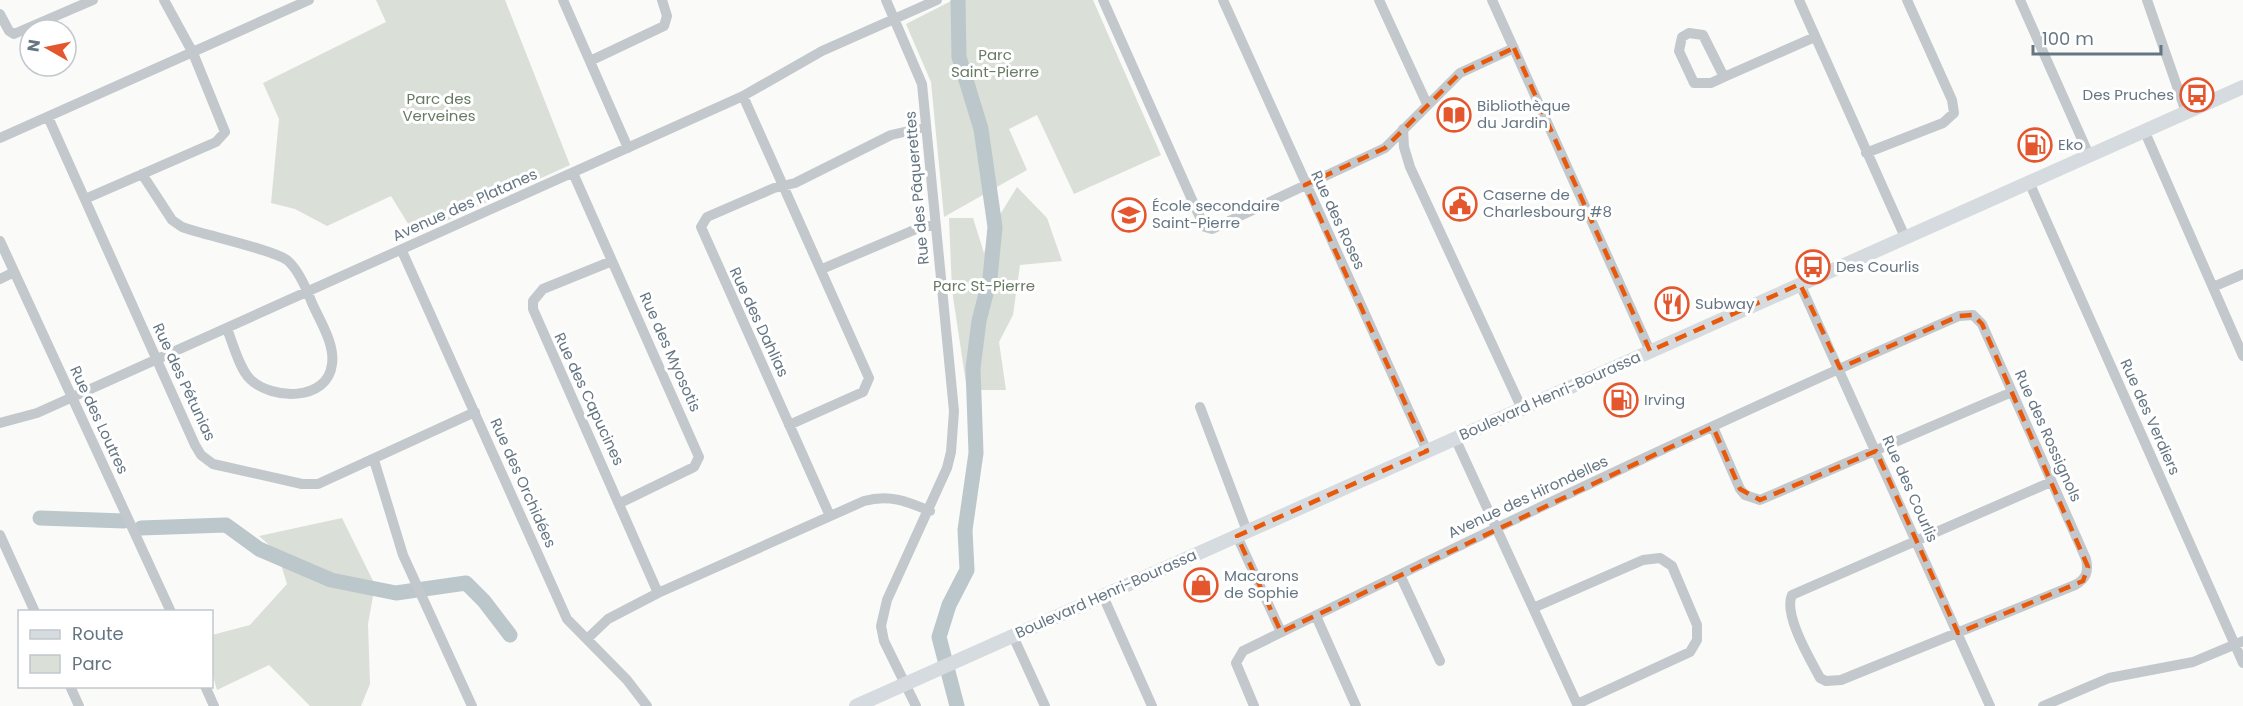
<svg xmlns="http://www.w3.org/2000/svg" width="2243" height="706" font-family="Poppins,sans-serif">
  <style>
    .green { fill: #dadfd7 }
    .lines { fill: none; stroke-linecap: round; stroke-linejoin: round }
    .river { stroke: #bbc7cb; stroke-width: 15 }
    .minor { stroke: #c3c8cc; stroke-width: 10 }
    .major { stroke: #d6dbdf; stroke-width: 14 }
    .marked { fill: none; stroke: #e8590c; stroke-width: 4.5; stroke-dasharray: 12 8; stroke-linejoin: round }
    .labels { text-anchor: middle; stroke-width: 6; stroke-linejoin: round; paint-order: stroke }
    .park-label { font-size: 15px; fill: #687a64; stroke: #fff }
    .poi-label { font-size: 15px; fill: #657683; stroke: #fff; text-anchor: start }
    .street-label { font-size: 15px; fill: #657683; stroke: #fff }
  </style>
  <rect width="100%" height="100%" fill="#fafaf8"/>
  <path class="green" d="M376 0H505L570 165 415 235 391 196 327 226 295 209 271 203 279 119 263 83 386 22Z
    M953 0H1093L1161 155 1074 194 1037 115 1009 129 1027 170 944 217 931 82 906 24Z
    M1017 187 1047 218 1062 261 1020 265 1013 315 999 342 1006 390H967L952 290 949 218H973L984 253 993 226Z
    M342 518 375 585 368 624 370 684 361 706H310L269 665 217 690 212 673V635L250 625 287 584 277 552 259 536Z"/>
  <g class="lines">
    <path class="river" d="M40 518 124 521
      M141 528 226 525 259 549 331 580 396 593 466 583 484 601 510 635
      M957 706 939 637 949 605 967 570 965 530 976 453 973 368 979 321 990 278 995 227 981 129 959 57 958 0"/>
    <path class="minor" d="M563 0 628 148
      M886 0 922 84 954 411 951 452 947 468 887 600 881 626 884 641 916 706
      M1103 0 1197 211 1205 227 1212 229 1385 148 1460 73 1514 48
      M1223 0 1427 451
      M1379 0 1427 104
      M1492 0 1650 351
      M1799 0 1905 237
      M2020 0 2089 155
      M2147 0 2186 112
      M0 14 9 31 14 34 93 0
      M590 61 664 26 667 16 662 0
      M1724 77 1711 83H1694L1679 51 1682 37 1689 33 1703 35 1724 77 1815 37
      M743 96 869 378 863 392 789 425
      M48 117 195 445 201 455 213 464 302 484H318L475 412
      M1403 129 1404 147 1410 167 1522 409
      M2144 130 2243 356
      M0 138 309 0
      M1866 153 1943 123 1954 113 1952 100 1907 0
      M573 173 699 457 694 467 620 503
      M142 174 172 220 182 227C204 235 271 249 287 260 298 269 307 290 312 303 320 321 335 344 332 364 328 402 271 400 250 379 239 368 233 343 227 329
      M2029 182 2243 663
      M85 199 216 142 225 132 193 53 164 0
      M0 241 171 612
      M402 251 567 619 627 680 647 706
      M612 261 543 289 533 301V309L658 593
      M822 269 921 227 935 225
      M0 279 14 272
      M1800 284 1990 706
      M2213 287 2243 274
      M1200 407 1247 531
      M0 423 37 413 743 96 822 51 937 0
      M1713 427 1740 489 1745 495 1760 500 2012 392
      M1455 438 1578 706
      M374 460 403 555 472 706
      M830 516 701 227 707 217 774 188 795 183 891 135 926 127
      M0 535 35 612
      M1237 536 1281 632
      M1400 575 1440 661
      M1103 596 1152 706
      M1533 608 1643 560 1660 558 1672 566 1697 625V640L1690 652 1577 704
      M1316 616 1356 706
      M1013 636 1045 706
      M587 639 608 619 658 593 864 501C889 494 906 501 930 511
      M70 686 79 706
      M205 686 214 706
      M1254 706 1236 663 1243 651C1480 535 1717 421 1959 316L1973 315 1982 324 2086 559C2089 572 2086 579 2075 585L1841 680 1826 681 1820 678C1810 659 1783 614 1792 595L2051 482
      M2043 706 2109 678 2193 662 2243 641"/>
    <path class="major" d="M856 706 2243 87"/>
  </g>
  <path class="marked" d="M1514 48 1650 351 1800 284 1840 368 1959 316 1973 315 1982 324 2088 567 2083 581 1958 633 1876 451 1760 500 1740 489 1713 427 1281 632 1237 536 1427 451 1305 185 1385 148 1460 73Z"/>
  <defs>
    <symbol id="bus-ring" viewBox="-11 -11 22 22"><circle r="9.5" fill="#fff" stroke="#e4572e" stroke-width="1.5"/><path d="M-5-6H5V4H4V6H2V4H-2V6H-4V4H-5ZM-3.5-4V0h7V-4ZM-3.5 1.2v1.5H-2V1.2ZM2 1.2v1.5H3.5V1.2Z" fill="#e4572e"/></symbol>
    <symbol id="library-ring" viewBox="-11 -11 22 22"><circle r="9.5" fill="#fff" stroke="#e4572e" stroke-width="1.5"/><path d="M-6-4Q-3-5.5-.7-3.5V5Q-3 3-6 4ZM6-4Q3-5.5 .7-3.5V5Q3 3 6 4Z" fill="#e4572e"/></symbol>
    <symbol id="fuel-ring" viewBox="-11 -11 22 22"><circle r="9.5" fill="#fff" stroke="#e4572e" stroke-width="1.5"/><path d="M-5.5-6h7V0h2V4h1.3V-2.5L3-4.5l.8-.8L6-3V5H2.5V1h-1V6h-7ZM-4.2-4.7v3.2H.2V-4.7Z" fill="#e4572e"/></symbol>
    <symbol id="civic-ring" viewBox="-11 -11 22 22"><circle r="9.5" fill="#fff" stroke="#e4572e" stroke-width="1.5"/><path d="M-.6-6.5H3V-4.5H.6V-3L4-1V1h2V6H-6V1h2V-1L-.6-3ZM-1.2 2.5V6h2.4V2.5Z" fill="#e4572e"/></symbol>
    <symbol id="school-ring" viewBox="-11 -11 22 22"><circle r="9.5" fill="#fff" stroke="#e4572e" stroke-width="1.5"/><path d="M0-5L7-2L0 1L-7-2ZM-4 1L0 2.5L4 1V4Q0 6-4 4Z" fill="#e4572e"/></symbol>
    <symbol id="restaurant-ring" viewBox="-11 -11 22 22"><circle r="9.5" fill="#fff" stroke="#e4572e" stroke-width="1.5"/><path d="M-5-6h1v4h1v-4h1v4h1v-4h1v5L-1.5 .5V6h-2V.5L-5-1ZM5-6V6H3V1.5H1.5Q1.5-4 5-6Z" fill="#e4572e"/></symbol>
    <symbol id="shop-ring" viewBox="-11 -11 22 22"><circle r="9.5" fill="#fff" stroke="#e4572e" stroke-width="1.5"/><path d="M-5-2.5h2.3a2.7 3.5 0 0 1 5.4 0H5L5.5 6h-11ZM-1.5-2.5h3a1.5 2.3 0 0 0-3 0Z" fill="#e4572e"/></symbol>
  </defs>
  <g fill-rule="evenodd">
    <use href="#bus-ring" x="2178" y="76" width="38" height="38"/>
    <use href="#library-ring" x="1435" y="96" width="38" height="38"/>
    <use href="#fuel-ring" x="2016" y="126" width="38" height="38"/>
    <use href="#civic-ring" x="1441" y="185" width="38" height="38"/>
    <use href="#school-ring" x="1110" y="196" width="38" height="38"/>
    <use href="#bus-ring" x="1794" y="248" width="38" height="38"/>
    <use href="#restaurant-ring" x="1653" y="285" width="38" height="38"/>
    <use href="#fuel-ring" x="1602" y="381" width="38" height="38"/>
    <use href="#shop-ring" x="1182" y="566" width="38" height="38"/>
  </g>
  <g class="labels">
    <g class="park-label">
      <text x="995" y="60">Parc<tspan x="995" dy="17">Saint-Pierre</tspan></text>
      <text x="439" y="104">Parc des<tspan x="439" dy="17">Verveines</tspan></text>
      <text x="984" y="291">Parc St-Pierre</text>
    </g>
    <g class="poi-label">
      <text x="2174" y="100" text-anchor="end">Des Pruches</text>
      <text x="1477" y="111">Bibliothèque<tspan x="1477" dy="17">du Jardin</tspan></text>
      <text x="2058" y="150">Eko</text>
      <text x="1483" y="200">Caserne de<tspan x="1483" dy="17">Charlesbourg #8</tspan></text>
      <text x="1152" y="211">École secondaire<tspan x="1152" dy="17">Saint-Pierre</tspan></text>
      <text x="1836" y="272">Des Courlis</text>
      <text x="1695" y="309">Subway</text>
      <text x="1644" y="405">Irving</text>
      <text x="1224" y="581">Macarons<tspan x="1224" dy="17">de Sophie</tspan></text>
    </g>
    <g class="street-label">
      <text transform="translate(917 188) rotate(-95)" y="5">Rue des Pâquerettes</text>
      <text transform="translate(465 205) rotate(-24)" y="5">Avenue des Platanes</text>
      <text transform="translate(1338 220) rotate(65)" y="5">Rue des Roses</text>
      <text transform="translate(759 322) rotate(65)" y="5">Rue des Dahlias</text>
      <text transform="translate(670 352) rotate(66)" y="5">Rue des Myosotis</text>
      <text transform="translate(184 382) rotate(65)" y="5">Rue des Pétunias</text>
      <text transform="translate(1550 396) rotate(-24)" y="5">Boulevard Henri-Bourassa</text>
      <text transform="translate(589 399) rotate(65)" y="5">Rue des Capucines</text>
      <text transform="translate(2150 417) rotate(66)" y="5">Rue des Verdiers</text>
      <text transform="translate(99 420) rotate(65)" y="5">Rue des Loutres</text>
      <text transform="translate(2048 436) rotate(66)" y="5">Rue des Rossignols</text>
      <text transform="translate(523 483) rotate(66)" y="5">Rue des Orchidées</text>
      <text transform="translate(1910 489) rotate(66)" y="5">Rue des Courlis</text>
      <text transform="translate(1528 497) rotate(-25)" y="5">Avenue des Hirondelles</text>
      <text transform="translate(1106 594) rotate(-24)" y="5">Boulevard Henri-Bourassa</text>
    </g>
  </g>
  <rect x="18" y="610" width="195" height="78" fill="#ffffff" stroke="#c1c8cd" stroke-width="1.5"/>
  <rect x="30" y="630" width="30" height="9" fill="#d6dbdf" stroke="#c1c8cd" stroke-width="1.5"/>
  <text x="72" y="640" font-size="18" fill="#657683">Route</text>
  <rect x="30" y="655" width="30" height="18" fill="#dadfd7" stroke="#c1c8cd" stroke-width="1.5"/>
  <text x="72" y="670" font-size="18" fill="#657683">Parc</text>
  <g transform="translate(48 48) rotate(279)"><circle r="28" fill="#ffffff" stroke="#c1c8cd" stroke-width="1.5"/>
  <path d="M0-4.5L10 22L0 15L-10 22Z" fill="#e4572e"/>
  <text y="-9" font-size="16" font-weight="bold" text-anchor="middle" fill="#657683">N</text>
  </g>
  <path d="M2033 45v9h128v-9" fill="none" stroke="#657683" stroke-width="3"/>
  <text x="2042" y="45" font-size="18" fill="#657683" stroke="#ffffff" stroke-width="4.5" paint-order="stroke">100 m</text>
</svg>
